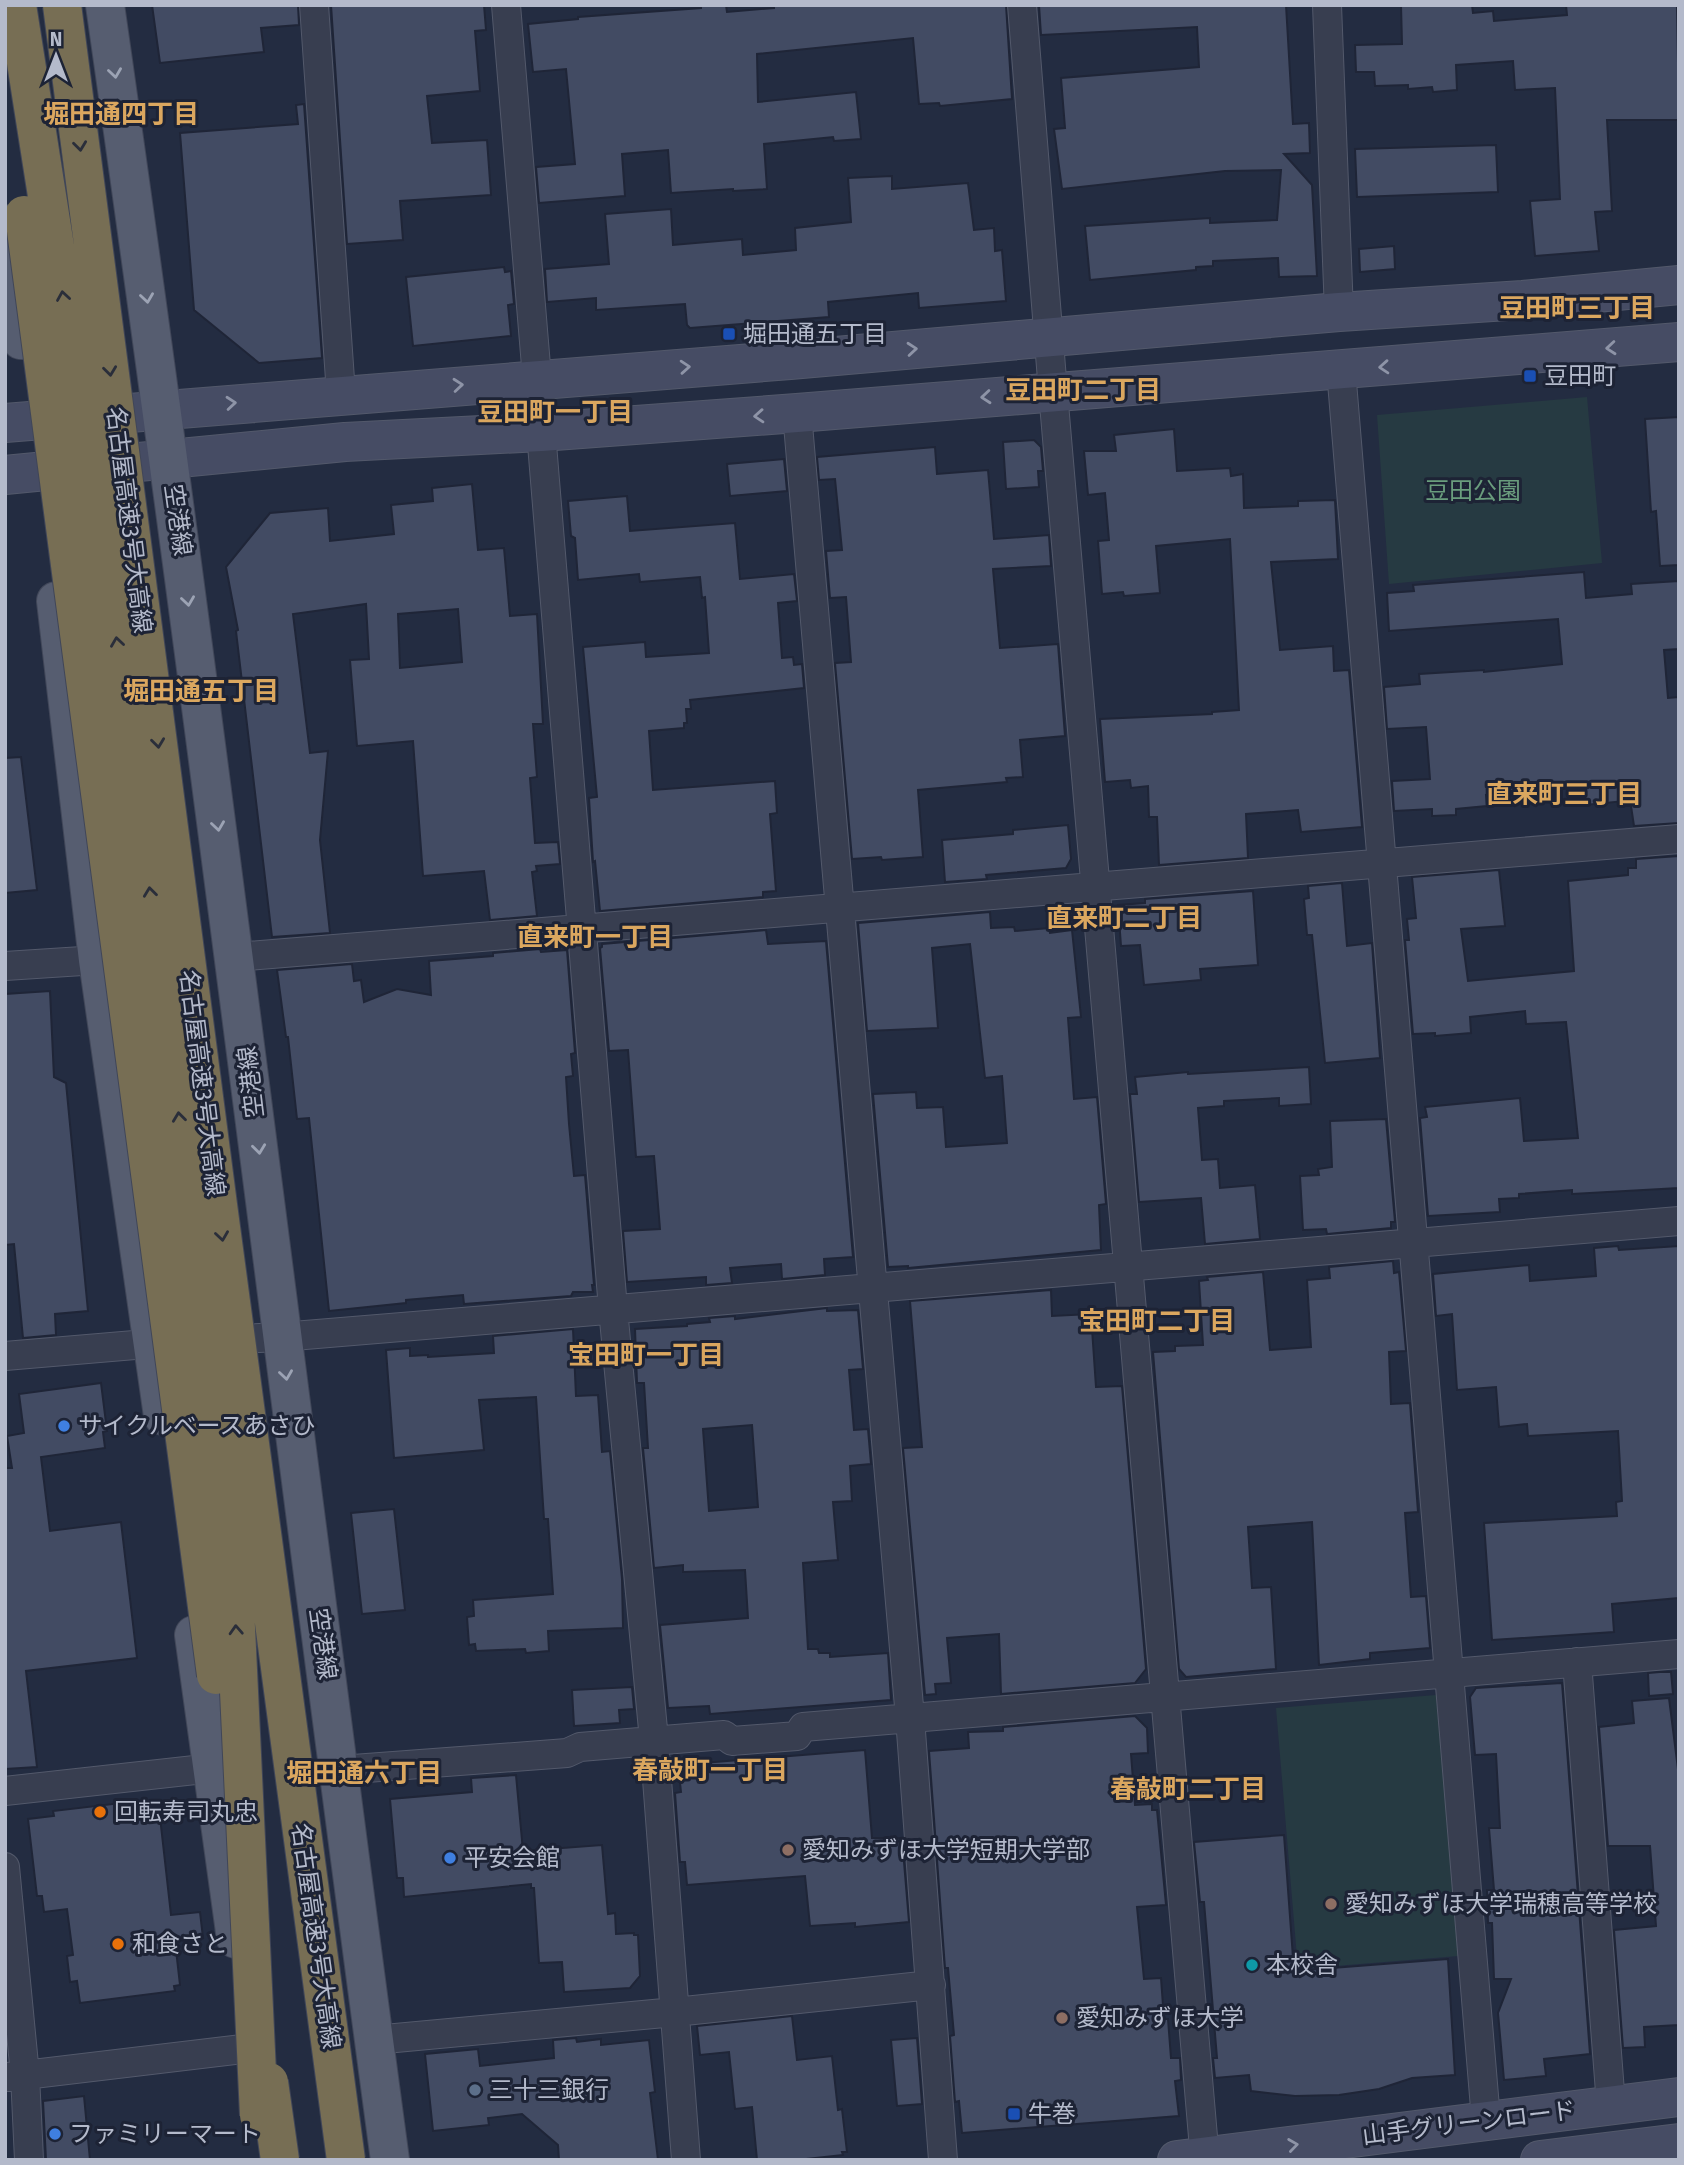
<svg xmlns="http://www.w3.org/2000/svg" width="1684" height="2165" font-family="'Fira Sans','Noto Sans JP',sans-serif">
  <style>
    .green { fill: #263a42 }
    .building { fill: #424b63; stroke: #1f2537; stroke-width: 2; fill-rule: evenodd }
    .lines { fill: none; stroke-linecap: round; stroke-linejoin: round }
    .street-casing { stroke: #53596b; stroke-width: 30 }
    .secondary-casing { stroke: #53596b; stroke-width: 40 }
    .primary-casing { stroke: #414759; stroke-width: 40 }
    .street { stroke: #383e50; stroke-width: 28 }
    .secondary { stroke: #464c64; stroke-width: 38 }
    .primary { stroke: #565d70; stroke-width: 38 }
    .highway-bridge-casing { stroke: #404658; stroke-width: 40; stroke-linecap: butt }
    .highway-bridge { stroke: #776e54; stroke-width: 38 }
    .oneway { stroke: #9ca3b4 }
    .oneway2 { stroke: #2a2e3a }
    .oneway3 { stroke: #8e94a7 }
    .transit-dot { fill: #1a4fb4; stroke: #1d2335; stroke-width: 2.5 }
    .shop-dot { fill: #3f7fe0; stroke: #1d2335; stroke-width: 2.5 }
    .food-dot { fill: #e8710a; stroke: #1d2335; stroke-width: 2.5 }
    .education-dot { fill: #8d6e63; stroke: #1d2335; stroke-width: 2.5 }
    .culture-dot { fill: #0f9aa8; stroke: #1d2335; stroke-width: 2.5 }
    .service-dot { fill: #5c6f8a; stroke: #1d2335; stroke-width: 2.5 }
    .labels { text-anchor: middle; stroke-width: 6; stroke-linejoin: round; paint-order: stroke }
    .poi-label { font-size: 24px; fill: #b4bacb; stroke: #1d2335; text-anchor: start }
    .park-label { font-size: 24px; fill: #6a9d7d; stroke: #1d2335 }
    .street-label { font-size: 24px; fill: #b4bacb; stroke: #1d2335 }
    .neighbourhood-label { font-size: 26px; font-weight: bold; fill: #dba75f; stroke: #1d2335 }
  </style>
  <rect width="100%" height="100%" fill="#232c41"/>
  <path class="green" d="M1587 397 1602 563 1389 584 1377 415Z
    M1436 1695 1459 1956 1298 1969 1276 1708Z"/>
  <path class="building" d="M152 5H298L299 25 261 28 264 52 160 63Z
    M331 5H484L486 30 475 31 480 91 427 96 432 143 487 140 491 195 400 201 403 240 347 244Z
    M701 5H726L727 12 774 8V5H1006L1012 99 940 106 939 103 919 104 913 38 757 54 758 102 856 92 861 139 834 141 833 137 764 144 767 189 733 191V189L671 193 668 150 622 154 625 196 539 203 536 167 575 164 566 69 533 72 528 24 578 19V17L701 8Z
    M1039 5H1286L1293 124 1309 123 1310 153 1284 154 1312 185 1317 276 1279 277 1278 258 1213 261V266L1196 267V270L1090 280 1085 226 1210 218V223L1277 220 1281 170 1225 171 1062 189 1054 129 1065 128 1061 78 1199 67 1197 27 1041 35Z
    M1401 5H1472L1473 13 1493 11 1494 21 1567 15 1566 5H1677L1679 120H1607L1612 211 1595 212 1599 251 1535 256 1530 201 1560 199 1555 88 1515 90 1513 61 1456 65 1457 90 1433 92 1432 87 1408 89V85L1375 86 1374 72H1356L1355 45 1402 44Z
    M304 104 322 358 259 363 194 310 180 133 298 124 296 105Z
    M1496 145 1498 192 1357 197 1355 149Z
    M892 176V189L968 183 974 230 994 228 995 251 1002 250 1006 301 919 308 918 293 828 302 829 317 690 328 687 325 685 304 596 310V298L547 302 545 269 609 264 605 214 671 209 673 245 742 239 743 255 796 250 795 228 851 222 848 178Z
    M1394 246 1395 269 1360 272 1359 249Z
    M504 267 505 272 511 271 514 304 508 305 511 336 413 346 406 277Z
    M1679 417V565L1660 566 1656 511 1651 512 1645 419Z
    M1174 429 1177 471 1230 468 1231 476 1243 474 1244 508 1298 506V501L1335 500 1338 559 1271 562 1280 650 1333 646 1334 671 1349 670 1362 827 1301 832 1298 810 1246 814 1248 858 1159 865 1157 817H1149L1148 786 1131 788 1130 780 1105 782 1100 719 1212 714V712L1239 710 1230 539 1156 546 1160 593 1124 596 1123 592 1102 594 1098 541 1109 540 1105 493 1088 495 1084 451H1116L1114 435Z
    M1034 440 1041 447 1043 471H1038L1039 487 1006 489 1003 442Z
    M935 447 937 474 988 470 994 539 1049 535 1051 566 993 569 1000 648 1058 644 1065 736 1020 740 1023 777 1006 778 1007 782 918 790 923 857 882 860 881 857 852 859 835 663 851 662 846 597 830 598 826 551 842 550 835 479 819 480 817 457Z
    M784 459 787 491 730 496 727 464Z
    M472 484 478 550 504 548 510 616 537 614 543 724H533L537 777 530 778 535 843 558 842 560 864 536 866 537 871 532 872 537 916 490 920 484 871 423 876 413 741 357 746 350 660 369 659 366 604 293 614 310 753 328 751 320 840 330 933 272 937 236 631 238 630 226 567 270 513 328 508 330 541 394 534 391 505 433 501 432 488ZM458 609 462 662 400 668 398 614Z
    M627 496 630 531 735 523 740 579 794 574 797 601 778 603 782 658 793 657 794 665 802 664 804 688 690 700 691 709H686L687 723H684V728L649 731 653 790 775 781 777 813 770 814 776 891 763 892V897L600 911 595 861 593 862 589 798 597 797 583 647 645 642 646 657 709 653 705 597 702 598 700 577 640 582 639 574 578 580 575 538 571 536 568 501Z
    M1584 572 1586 598 1632 594 1631 584 1679 581V649L1664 650 1668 698 1679 697V823L1634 826 1631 806H1624V801L1575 806 1574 788 1486 795 1487 806 1456 809V815L1432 816V809L1394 811 1392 781 1430 779 1426 727 1387 729 1384 687 1420 684 1419 674 1484 670V672L1562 664 1558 619 1389 631 1387 593 1414 591 1413 585Z
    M21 757 37 890 5 893V758Z
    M1068 825 1071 859 1066 868 986 875 987 879 945 882 942 840 1013 834V830Z
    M1679 856V1188L1572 1194V1190L1519 1194V1198L1499 1199 1500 1212 1428 1216 1420 1118 1427 1117 1425 1107 1520 1098 1524 1141 1578 1138 1566 1022 1526 1024 1525 1011 1470 1017 1471 1033 1435 1036V1033L1413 1034 1405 940H1409L1407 919 1416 918 1412 877 1499 870 1505 926 1461 929 1468 981 1574 971 1568 881 1628 875V868H1636V859Z
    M1342 883 1347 946 1372 943 1380 1058 1325 1063 1312 935H1307L1304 899 1309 898 1308 886Z
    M1253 891 1258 965 1200 969 1201 980 1144 985 1140 945 1121 946 1118 905 1145 903V899Z
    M990 912 991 928 1014 927 1015 931 1049 928 1050 933 1072 930 1081 1017 1068 1018 1074 1099 1097 1097 1106 1204 1099 1205 1101 1250 908 1268V1266L888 1267 873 1094 916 1092 917 1108 943 1107 946 1147 1007 1143 1002 1076 985 1078 970 944 932 948 938 1028 867 1031 858 923Z
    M766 930 768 944 826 941 853 1257 824 1259 825 1275 782 1279 781 1264 730 1268 732 1283 706 1285V1277L627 1282 623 1231 660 1229 654 1156 636 1157 628 1050 609 1051 600 948 602 947V944Z
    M540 949 541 952 567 950 575 1053 571 1054 573 1076 566 1077 569 1124 574 1176 585 1175 594 1285H592L593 1292H573L571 1296 464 1304 463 1295 406 1300V1303L329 1311 309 1118 297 1119 288 1037H286L277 970 352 964 354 981 361 980 364 1002 397 989 431 995 429 961 493 956V953Z
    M50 991 54 1077 66 1083 88 1311 55 1314 56 1335 23 1338 14 1244 5 1245V994Z
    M1309 1067 1311 1104 1279 1106V1098L1224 1101V1106L1198 1108 1202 1160 1218 1159 1220 1188 1255 1185 1260 1239 1205 1244 1201 1198 1139 1202 1130 1094H1137L1135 1077 1188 1072V1074Z
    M1386 1119 1395 1222H1391V1228L1327 1234 1326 1229 1303 1230 1300 1176 1319 1175 1318 1169 1332 1167 1330 1121Z
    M1618 1246 1619 1250 1679 1246V1598L1612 1604 1614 1632 1492 1640 1484 1523 1617 1516 1616 1502 1622 1501 1618 1431 1528 1436 1527 1424 1499 1427 1496 1387 1457 1390 1452 1314 1436 1316 1433 1274 1529 1265 1530 1281 1596 1276 1594 1248Z
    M1393 1261 1394 1273 1399 1272 1406 1351 1389 1352 1391 1404 1410 1403 1418 1512 1405 1513 1411 1597 1426 1596 1430 1648 1370 1653V1659L1319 1665 1312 1522 1248 1527 1252 1588 1271 1587 1276 1669 1186 1677 1179 1669 1153 1352 1175 1351V1346L1203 1345 1199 1281 1208 1280 1207 1277 1263 1272 1270 1350 1311 1347 1307 1280 1330 1278 1329 1267Z
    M1051 1290 1052 1316 1091 1314 1096 1387 1122 1386 1146 1669 1135 1683 1001 1694 999 1634 947 1638 951 1683 935 1684 936 1694 925 1695 903 1448 922 1447 910 1301Z
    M827 1308V1311L858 1310 863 1369 849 1370 854 1430 868 1429 871 1464 850 1466 852 1501 833 1502 838 1560 803 1563 808 1649H818L819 1653H830V1657L888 1653 891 1700 710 1714 709 1706 668 1708 660 1625 748 1618 745 1570 683 1572V1565L654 1568 643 1448H648L644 1383H637L635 1329 687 1326V1324L710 1322 709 1318 735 1316V1319ZM752 1425 758 1507 709 1511 703 1429Z
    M573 1329 576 1396 598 1395 602 1452 610 1451 622 1579 623 1628 548 1631 549 1651 526 1653 525 1649 476 1651 475 1644 469 1645 467 1617 474 1616 473 1600 553 1594 548 1519H544L536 1397 479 1400 484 1450 394 1458 386 1350 410 1348V1356L428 1355V1357L494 1353 493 1336Z
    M101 1383 107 1431 103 1432 105 1448 41 1457 50 1531 121 1522 137 1658 26 1671 37 1767 5 1769V1468H12L7 1436 24 1433 19 1394Z
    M394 1509 405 1610 362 1614 351 1513Z
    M1660 1672H1671L1673 1694 1649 1696 1648 1673Z
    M1562 1683 1590 2054 1544 2059 1546 2076 1504 2080 1498 2013 1511 1979H1494L1492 1923H1488L1487 1890H1494L1489 1828H1500L1496 1754 1475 1755 1470 1697 1476 1688Z
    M632 1687 634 1709 619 1710 620 1723 574 1726 572 1690Z
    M1669 1698 1679 1777V2025L1644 2027 1645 2047 1623 2048 1614 1930 1656 1926 1650 1846H1608L1599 1727 1634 1723 1632 1701Z
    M1135 1716 1147 1728 1148 1753 1131 1754 1135 1805 1152 1804V1810H1157L1166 1905 1137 1907 1144 1979 1161 1978 1164 2019H1168L1171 2058H1180L1181 2080 1175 2081 1179 2116 962 2133 959 2101 955 2102 950 2036 954 2035 948 1968H945L929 1751 969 1748 968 1732 1003 1731V1727Z
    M865 1750 872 1838H902L909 1922 855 1927V1923L810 1926 805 1876 687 1885 685 1862H680L675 1793 681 1792 678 1765Z
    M516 1775 523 1851 602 1845 608 1914 615 1913 616 1934 634 1933V1935H638L640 1976 630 1988 564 1992 562 1962 539 1963 534 1888H531V1884L404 1897 403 1878H397L390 1799 472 1792 471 1778Z
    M138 1801 140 1819 160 1817 171 1915 200 1912 203 1938 175 1941 180 1985 174 1986 175 1991 80 2003 77 1981 70 1982 67 1956 73 1955 67 1909 44 1912 42 1896H37L28 1819 54 1816 53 1811Z
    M1284 1835 1294 1971 1448 1959 1455 2075 1412 2078 1379 2089 1339 2095 1295 2096 1251 2091 1249 2075 1215 2078 1213 2058H1217L1204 1902H1200L1194 1842Z
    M792 2016 797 2060 832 2056 838 2110 842 2109 847 2152H842L843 2155 797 2160H757L752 2107 735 2109 729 2052 700 2055 697 2026Z
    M576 2038 577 2042 601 2039V2045L649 2040 655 2092 650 2093 658 2160H559L558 2145 522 2114 488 2118 489 2125 433 2131 425 2054 478 2049 480 2066 554 2058 553 2040Z
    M917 2038 922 2104 897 2106 891 2040Z
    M84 2096 90 2160H46L43 2101Z"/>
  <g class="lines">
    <defs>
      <path id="street" d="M314 5 341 394
        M506 5 537 378
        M1022 5 1053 392 1205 2160
        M1327 5 1339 312
        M1341 370 1486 2120
        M797 413 910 1718 943 2160
        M541 432 613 1309 654 1740 686 2160
        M236 957 1679 839
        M5 966 98 960
        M217 1340 281 1337 1679 1221
        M5 1356 170 1342
        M1577 1662 1611 2105
        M340 1770 567 1753 580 1747 724 1735 732 1741 797 1736 803 1727 1679 1654
        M5 1791 213 1768
        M5 1867 25 2075 29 2160
        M374 2040 675 2012 931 1985
        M8 2077 251 2048"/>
      <path id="secondary" d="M5 423 790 360 1339 312 1523 300 1679 285
        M5 475 345 442 541 432 797 413 1679 342
        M1177 2160 1679 2097
        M1540 2160 1679 2143"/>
      <path id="primary" d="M105 5C208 722 293 1442 390 2160
        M5 224 21 340
        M56 601 98 960 163 1416
        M194 1635 236 1939"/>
    </defs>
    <use href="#street" class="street-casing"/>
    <use href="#secondary" class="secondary-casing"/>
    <use href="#primary" class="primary-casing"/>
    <use href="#street" class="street"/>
    <use href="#secondary" class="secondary"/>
    <use href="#primary" class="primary"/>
    <defs>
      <path id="highway-bridge" d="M17 5 116 634 232 1543 259 2115
        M62 5 218 1205 346 2160
        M24 215 216 1675
        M269 2082 280 2160"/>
    </defs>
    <use href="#highway-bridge" class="highway-bridge-casing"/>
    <use href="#highway-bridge" class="highway-bridge"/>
  </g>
  <defs><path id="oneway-chevron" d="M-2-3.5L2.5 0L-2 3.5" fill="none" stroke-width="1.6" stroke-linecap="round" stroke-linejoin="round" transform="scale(1.75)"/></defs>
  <g class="oneway">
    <use href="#oneway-chevron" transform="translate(115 73) rotate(82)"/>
    <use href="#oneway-chevron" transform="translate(147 298) rotate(82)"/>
    <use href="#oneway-chevron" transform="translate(188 601) rotate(82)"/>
    <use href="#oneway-chevron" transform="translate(218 826) rotate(82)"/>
    <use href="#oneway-chevron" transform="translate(259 1149) rotate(83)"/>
    <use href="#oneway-chevron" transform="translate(286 1375) rotate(82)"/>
  </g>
  <g class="oneway2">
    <use href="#oneway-chevron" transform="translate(80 146) rotate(83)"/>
    <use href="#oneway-chevron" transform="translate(63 296) rotate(-99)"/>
    <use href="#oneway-chevron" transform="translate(110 371) rotate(83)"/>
    <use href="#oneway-chevron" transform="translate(117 642) rotate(-98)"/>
    <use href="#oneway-chevron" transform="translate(158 743) rotate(83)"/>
    <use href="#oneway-chevron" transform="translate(150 892) rotate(-97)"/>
    <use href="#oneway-chevron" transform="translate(179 1117) rotate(-97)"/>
    <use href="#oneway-chevron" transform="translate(222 1236) rotate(82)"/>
    <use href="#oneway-chevron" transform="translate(236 1630) rotate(-93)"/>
  </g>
  <g class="oneway3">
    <use href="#oneway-chevron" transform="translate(1611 348) rotate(175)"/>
    <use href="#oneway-chevron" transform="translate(912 349) rotate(-5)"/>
    <use href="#oneway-chevron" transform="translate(685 367) rotate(-4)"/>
    <use href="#oneway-chevron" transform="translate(1384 367) rotate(176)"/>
    <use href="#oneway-chevron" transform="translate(458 385) rotate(-5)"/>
    <use href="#oneway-chevron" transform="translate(986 397) rotate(175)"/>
    <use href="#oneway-chevron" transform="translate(231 403) rotate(-5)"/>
    <use href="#oneway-chevron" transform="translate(759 416) rotate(176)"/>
    <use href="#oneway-chevron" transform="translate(1293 2145) rotate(-8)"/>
  </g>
  <g class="transit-dot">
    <rect x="722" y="327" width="14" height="14" rx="3.5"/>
    <rect x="1523" y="369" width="14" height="14" rx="3.5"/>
    <rect x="1007" y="2107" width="14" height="14" rx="3.5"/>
  </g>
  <g class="shop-dot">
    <circle cx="64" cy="1426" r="7"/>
    <circle cx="450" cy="1858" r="7"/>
    <circle cx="55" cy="2134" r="7"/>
  </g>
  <g class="food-dot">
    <circle cx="100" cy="1812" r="7"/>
    <circle cx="118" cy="1944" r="7"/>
  </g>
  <g class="education-dot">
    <circle cx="788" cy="1850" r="7"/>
    <circle cx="1331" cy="1904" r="7"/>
    <circle cx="1062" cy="2018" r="7"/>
  </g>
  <circle class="culture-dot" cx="1252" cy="1965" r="7"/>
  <circle class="service-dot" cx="475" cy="2090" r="7"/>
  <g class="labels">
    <g class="poi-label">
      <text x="743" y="342">堀田通五丁目</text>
      <text x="1544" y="384">豆田町</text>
      <text x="78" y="1434">サイクルベースあさひ</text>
      <text x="114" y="1820">回転寿司丸忠</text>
      <text x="802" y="1858">愛知みずほ大学短期大学部</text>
      <text x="464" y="1866">平安会館</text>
      <text x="1345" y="1912">愛知みずほ大学瑞穂高等学校</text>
      <text x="132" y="1952">和食さと</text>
      <text x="1266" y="1973">本校舎</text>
      <text x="1076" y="2026">愛知みずほ大学</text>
      <text x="489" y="2098">三十三銀行</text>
      <text x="1028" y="2122">牛巻</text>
      <text x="69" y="2142">ファミリーマート</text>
    </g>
    <g class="park-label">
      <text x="1473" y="499">豆田公園</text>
    </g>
    <g class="street-label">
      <text transform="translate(129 520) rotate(83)" y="8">名古屋高速3号大高線</text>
      <text transform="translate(178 520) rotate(82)" y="8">空港線</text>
      <text transform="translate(251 1082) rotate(-97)" y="8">空港線</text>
      <text transform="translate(202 1083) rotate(83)" y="8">名古屋高速3号大高線</text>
      <text transform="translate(323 1644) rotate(82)" y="8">空港線</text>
      <text transform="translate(316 1936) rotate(82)" y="8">名古屋高速3号大高線</text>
      <text transform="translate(1469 2123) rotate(-7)" y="8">山手グリーンロード</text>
    </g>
    <g class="neighbourhood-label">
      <text x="121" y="123">堀田通四丁目</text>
      <text x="1577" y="317">豆田町三丁目</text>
      <text x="1083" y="399">豆田町二丁目</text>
      <text x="555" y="421">豆田町一丁目</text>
      <text x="201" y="700">堀田通五丁目</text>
      <text x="1564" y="803">直来町三丁目</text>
      <text x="1124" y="927">直来町二丁目</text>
      <text x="595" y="946">直来町一丁目</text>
      <text x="1157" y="1330">宝田町二丁目</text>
      <text x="646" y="1364">宝田町一丁目</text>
      <text x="710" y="1779">春敲町一丁目</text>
      <text x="364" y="1782">堀田通六丁目</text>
      <text x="1188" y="1798">春敲町二丁目</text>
    </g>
  </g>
  <rect width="1684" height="2165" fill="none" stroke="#b4bacb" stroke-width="14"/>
  <g transform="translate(56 56)" stroke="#1d2335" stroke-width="5" paint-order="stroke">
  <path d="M0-5L12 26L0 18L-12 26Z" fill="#b4bacb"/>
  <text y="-10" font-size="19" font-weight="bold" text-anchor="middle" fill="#b4bacb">N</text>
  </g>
</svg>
